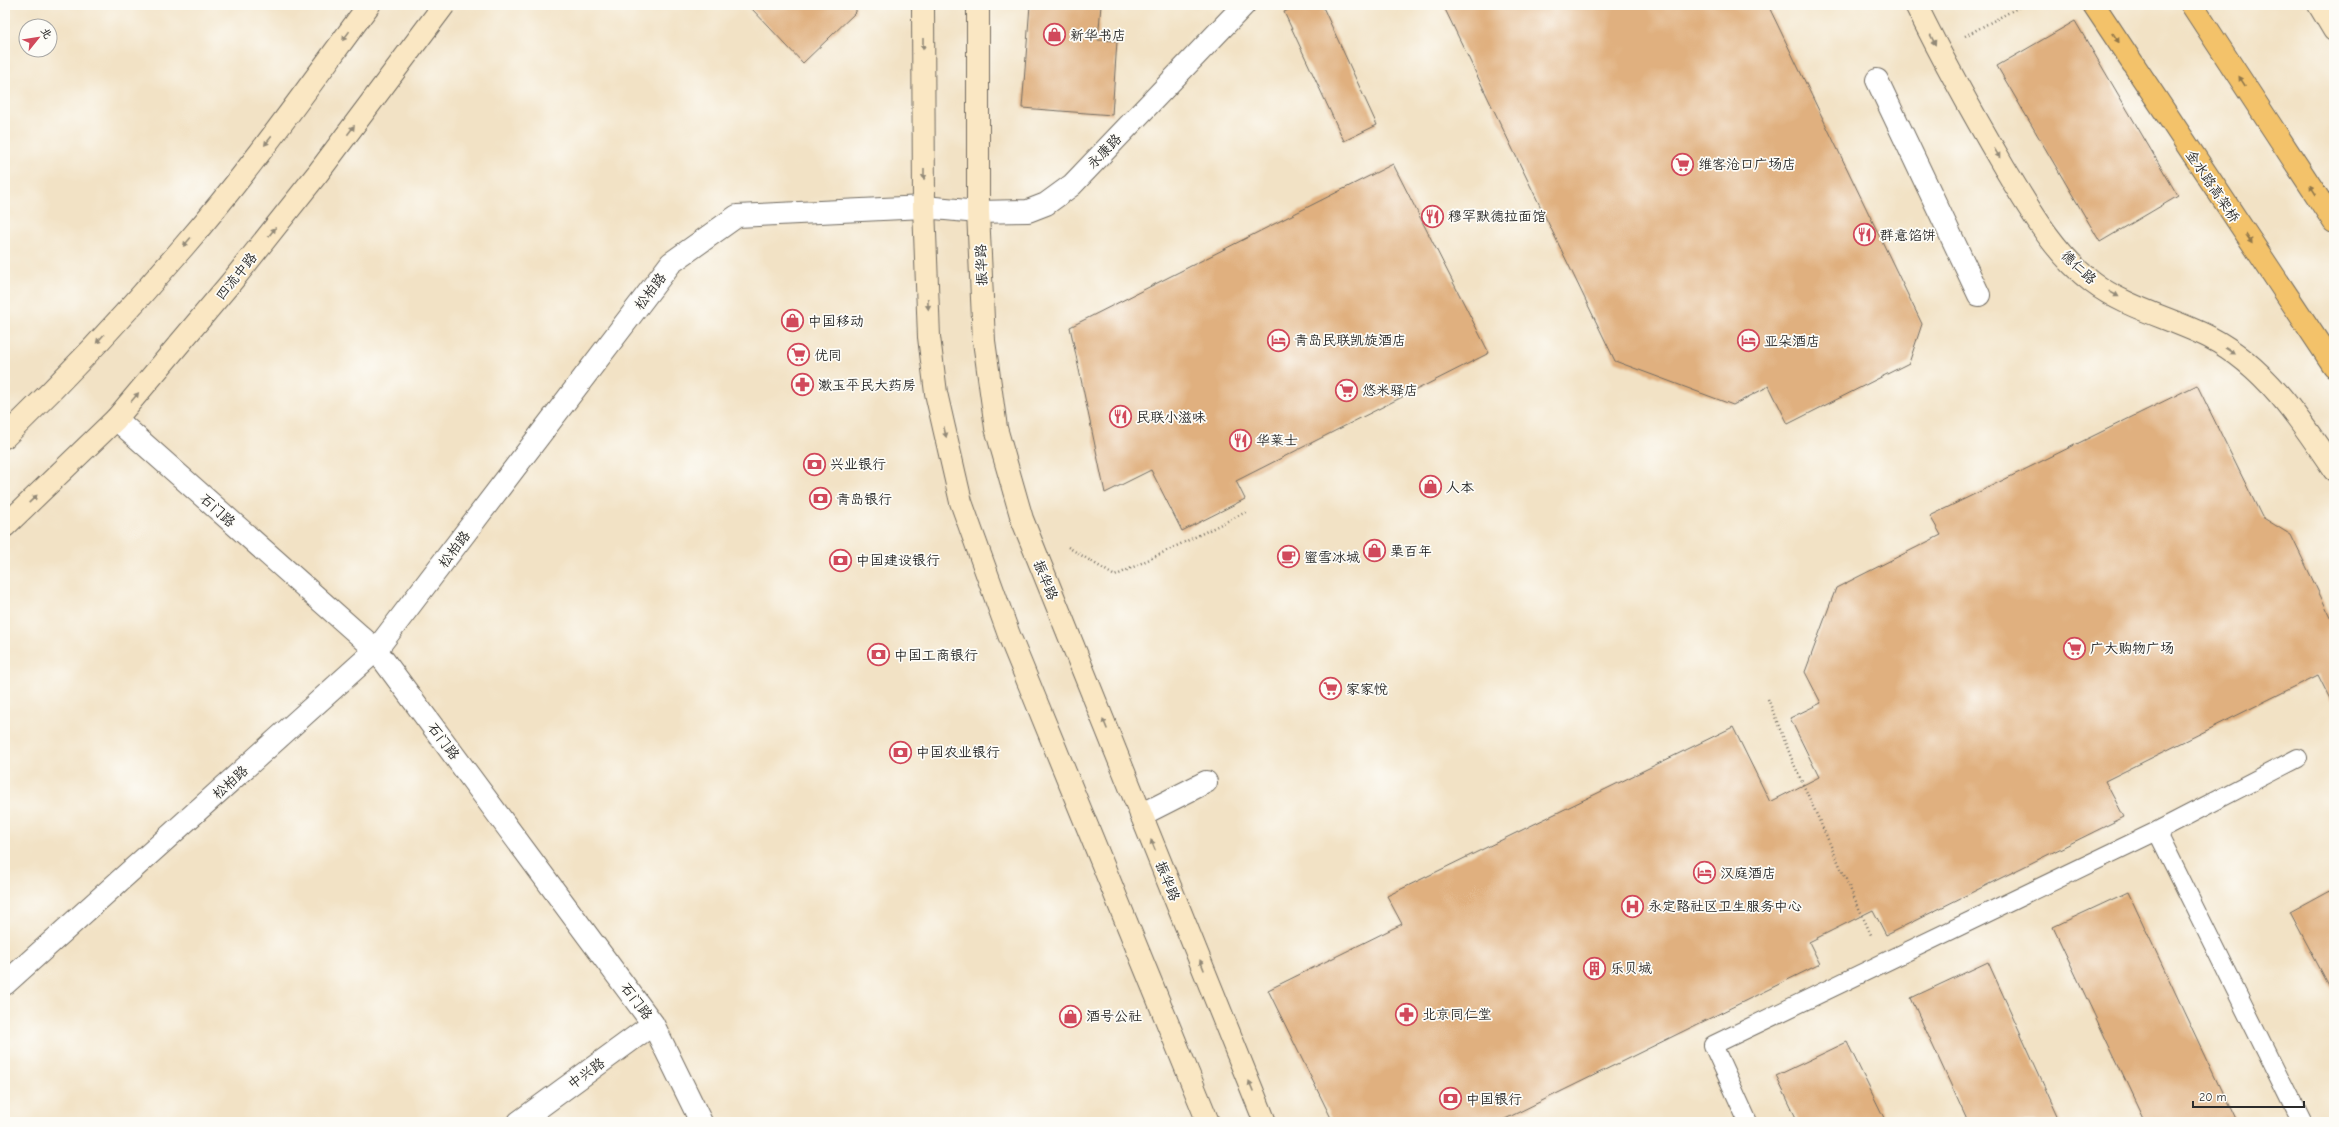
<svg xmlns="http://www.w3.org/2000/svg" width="2339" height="1127" font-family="'Comic Neue','LXGW WenKai TC',sans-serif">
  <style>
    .building { fill: #e0b07f }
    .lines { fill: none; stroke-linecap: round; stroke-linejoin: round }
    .lane-casing { stroke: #716b61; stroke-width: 20 }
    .street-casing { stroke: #716b61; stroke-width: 24 }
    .secondary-casing { stroke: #716b61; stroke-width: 24 }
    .primary-casing { stroke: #716b61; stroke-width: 24 }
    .path { stroke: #716b61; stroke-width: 2.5; stroke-dasharray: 1 3; stroke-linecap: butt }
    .lane { stroke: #fff; stroke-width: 18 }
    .street { stroke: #fff; stroke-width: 22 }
    .secondary { stroke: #fae7c3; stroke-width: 22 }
    .primary { stroke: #f3c26a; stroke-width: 22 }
    .oneway { fill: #928977 }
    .oneway2 { fill: #8f764a }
    .labels { text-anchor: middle; stroke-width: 3.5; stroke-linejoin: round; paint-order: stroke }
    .poi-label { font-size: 14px; fill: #2b2b2b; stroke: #fdfcf7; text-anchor: start }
    .street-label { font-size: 14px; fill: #2b2b2b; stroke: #fdfcf7 }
  </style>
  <rect width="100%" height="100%" fill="#fdfcf7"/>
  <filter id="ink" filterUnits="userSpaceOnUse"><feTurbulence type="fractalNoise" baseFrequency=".025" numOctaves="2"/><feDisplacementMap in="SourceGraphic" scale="8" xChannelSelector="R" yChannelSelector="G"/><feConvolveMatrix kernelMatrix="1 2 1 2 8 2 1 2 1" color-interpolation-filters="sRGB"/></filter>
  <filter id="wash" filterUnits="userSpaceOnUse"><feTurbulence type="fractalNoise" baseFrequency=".012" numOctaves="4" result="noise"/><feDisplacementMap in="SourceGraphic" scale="16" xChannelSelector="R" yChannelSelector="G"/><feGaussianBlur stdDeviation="0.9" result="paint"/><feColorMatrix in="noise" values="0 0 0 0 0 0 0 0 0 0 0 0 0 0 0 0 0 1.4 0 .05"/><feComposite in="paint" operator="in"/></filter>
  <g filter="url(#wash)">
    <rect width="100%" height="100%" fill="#f2e2c5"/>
    <g id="blocks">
      <path class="building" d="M755 5H856V12L803 63 752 9Z
        M1030 5H1101L1098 40 1117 41 1112 115 1022 108Z
        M1298 5H1322L1377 125 1344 141 1284 12Z
        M1443 5H1768L1922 324 1909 363 1788 424 1769 386 1733 405 1615 361Z
        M2075 21 2178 196 2100 242 1997 66Z
        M1393 164 1489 353 1236 481 1245 499 1182 531 1151 470 1105 493 1070 327Z
        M2197 385 2262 517 2291 535 2334 624V707L2318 675 2105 781 2124 817 1886 935 1873 910 1809 942 1820 964 1499 1122H1333L1268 990 1402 924 1387 896 1733 727 1770 802 1819 777 1790 718 1821 703 1805 672 1836 588 1941 535 1930 516Z
        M2334 888V995L2290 912Z
        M2128 892 2236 1122H2145L2053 927Z
        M1988 962 2061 1122H1968L1911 998Z
        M1847 1042 1886 1122H1798L1776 1076Z"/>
    </g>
  </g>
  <g filter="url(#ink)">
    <use href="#blocks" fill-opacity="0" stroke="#716b61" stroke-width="1"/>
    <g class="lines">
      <defs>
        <path id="lane" d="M2157 831 2301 1122
          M1748 1122 1713 1045 2157 831 2298 758"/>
        <path id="street" d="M1877 80 1979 295
          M116 419 376 650 653 1024 701 1122
          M1141 815 1206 782
          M5 984 376 650 671 263 737 216 924 207 978 212 1028 211 1046 204 1072 185 1244 5
          M519 1122 653 1024"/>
        <path id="secondary" d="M923 5 924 207 929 337 936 393 961 502 1009 635 1208 1122
          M978 5V212L984 341 996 428 1022 519 1265 1122
          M1916 5C1943 60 1973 114 2004 167 2029 208 2053 252 2092 282 2126 308 2171 318 2209 337 2265 366 2300 419 2334 470
          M2319 5 2334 30
          M5 437C68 376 128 312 185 245 251 169 309 86 369 5
          M5 526 116 419 233 280 318 173 444 5"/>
        <path id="primary" d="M2094 5 2334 366
          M2192 5 2334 222"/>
      </defs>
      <use href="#lane" class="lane-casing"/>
      <use href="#street" class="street-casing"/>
      <use href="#secondary" class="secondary-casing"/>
      <use href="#primary" class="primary-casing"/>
      <path class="path" d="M1965 36 2023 5
        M1068 547 1115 576 1246 512
        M1768 699 1793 762 1872 937"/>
      <use href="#lane" class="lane"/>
      <use href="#street" class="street"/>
      <use href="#secondary" class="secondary"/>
      <use href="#primary" class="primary"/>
    </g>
    <defs><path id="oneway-solid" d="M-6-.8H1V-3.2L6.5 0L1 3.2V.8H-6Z"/></defs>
    <g class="oneway">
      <use href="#oneway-solid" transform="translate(346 36) rotate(126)"/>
      <use href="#oneway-solid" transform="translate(1933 40) rotate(64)"/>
      <use href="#oneway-solid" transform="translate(923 44) rotate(90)"/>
      <use href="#oneway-solid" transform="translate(351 130) rotate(-53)"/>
      <use href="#oneway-solid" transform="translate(268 141) rotate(129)"/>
      <use href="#oneway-solid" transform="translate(1997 153) rotate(59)"/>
      <use href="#oneway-solid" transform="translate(924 174) rotate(90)"/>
      <use href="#oneway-solid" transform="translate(272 232) rotate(-51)"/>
      <use href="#oneway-solid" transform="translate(187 242) rotate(130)"/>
      <use href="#oneway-solid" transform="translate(2114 294) rotate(29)"/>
      <use href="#oneway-solid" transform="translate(928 304) rotate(87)"/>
      <use href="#oneway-solid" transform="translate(100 339) rotate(132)"/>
      <use href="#oneway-solid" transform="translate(2230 351) rotate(33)"/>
      <use href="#oneway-solid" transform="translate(135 397) rotate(-50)"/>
      <use href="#oneway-solid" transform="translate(945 432) rotate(77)"/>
      <use href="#oneway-solid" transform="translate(33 499) rotate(-44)"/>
      <use href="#oneway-solid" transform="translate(1105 724) rotate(-112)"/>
      <use href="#oneway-solid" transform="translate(1153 845) rotate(-112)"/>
      <use href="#oneway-solid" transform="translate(1202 965) rotate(-112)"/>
      <use href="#oneway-solid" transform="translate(1251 1086) rotate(-112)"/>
    </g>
    <g class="oneway2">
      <use href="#oneway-solid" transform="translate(2116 38) rotate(57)"/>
      <use href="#oneway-solid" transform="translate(2242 81) rotate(-123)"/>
      <use href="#oneway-solid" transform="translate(2313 190) rotate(-123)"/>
      <use href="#oneway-solid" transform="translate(2249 239) rotate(56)"/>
    </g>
  </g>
  <defs>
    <symbol id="shop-ring" viewBox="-11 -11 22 22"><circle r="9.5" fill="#fdfcf7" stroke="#d1495b" stroke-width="1.5"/><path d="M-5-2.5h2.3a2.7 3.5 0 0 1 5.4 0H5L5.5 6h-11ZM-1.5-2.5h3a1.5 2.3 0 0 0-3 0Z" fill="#d1495b"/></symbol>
    <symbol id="supermarket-ring" viewBox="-11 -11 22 22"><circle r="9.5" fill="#fdfcf7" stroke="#d1495b" stroke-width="1.5"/><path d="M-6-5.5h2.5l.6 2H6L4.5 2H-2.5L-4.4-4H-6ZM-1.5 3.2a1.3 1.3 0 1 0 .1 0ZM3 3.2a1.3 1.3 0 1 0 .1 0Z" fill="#d1495b"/></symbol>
    <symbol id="restaurant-ring" viewBox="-11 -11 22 22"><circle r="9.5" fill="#fdfcf7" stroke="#d1495b" stroke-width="1.5"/><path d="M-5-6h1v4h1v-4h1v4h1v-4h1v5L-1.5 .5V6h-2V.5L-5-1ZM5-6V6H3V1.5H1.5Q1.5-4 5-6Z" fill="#d1495b"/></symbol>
    <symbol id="hotel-ring" viewBox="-11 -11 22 22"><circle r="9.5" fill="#fdfcf7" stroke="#d1495b" stroke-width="1.5"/><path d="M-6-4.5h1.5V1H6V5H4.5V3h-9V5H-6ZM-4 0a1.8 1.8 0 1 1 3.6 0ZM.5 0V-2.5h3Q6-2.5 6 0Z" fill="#d1495b"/></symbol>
    <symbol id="pharmacy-ring" viewBox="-11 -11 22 22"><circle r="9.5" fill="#fdfcf7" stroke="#d1495b" stroke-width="1.5"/><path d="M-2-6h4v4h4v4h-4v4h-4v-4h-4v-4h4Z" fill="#d1495b"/></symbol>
    <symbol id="bank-ring" viewBox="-11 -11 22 22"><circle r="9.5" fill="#fdfcf7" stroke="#d1495b" stroke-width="1.5"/><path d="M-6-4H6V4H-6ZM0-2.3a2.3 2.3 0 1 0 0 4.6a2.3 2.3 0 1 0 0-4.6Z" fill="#d1495b"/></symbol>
    <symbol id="cafe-ring" viewBox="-11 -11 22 22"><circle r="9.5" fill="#fdfcf7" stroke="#d1495b" stroke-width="1.5"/><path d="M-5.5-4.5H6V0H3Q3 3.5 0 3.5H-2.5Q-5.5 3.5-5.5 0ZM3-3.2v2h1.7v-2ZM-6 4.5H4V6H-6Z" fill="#d1495b"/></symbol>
    <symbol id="hospital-ring" viewBox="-11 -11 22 22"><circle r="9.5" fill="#fdfcf7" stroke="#d1495b" stroke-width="1.5"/><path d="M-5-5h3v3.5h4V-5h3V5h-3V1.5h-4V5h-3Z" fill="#d1495b"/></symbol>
    <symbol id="building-ring" viewBox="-11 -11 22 22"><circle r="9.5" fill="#fdfcf7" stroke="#d1495b" stroke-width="1.5"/><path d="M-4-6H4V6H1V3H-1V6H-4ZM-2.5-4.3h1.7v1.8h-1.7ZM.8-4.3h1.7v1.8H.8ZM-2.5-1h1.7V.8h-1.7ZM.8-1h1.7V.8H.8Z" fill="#d1495b"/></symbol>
  </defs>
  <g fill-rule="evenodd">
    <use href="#shop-ring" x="1042" y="22" width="25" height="25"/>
    <use href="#supermarket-ring" x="1670" y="152" width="25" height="25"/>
    <use href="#restaurant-ring" x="1420" y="204" width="25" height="25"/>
    <use href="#restaurant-ring" x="1852" y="222" width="25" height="25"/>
    <use href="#shop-ring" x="780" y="308" width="25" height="25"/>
    <use href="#hotel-ring" x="1266" y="328" width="25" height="25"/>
    <use href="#hotel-ring" x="1736" y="328" width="25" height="25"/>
    <use href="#supermarket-ring" x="786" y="342" width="25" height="25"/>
    <use href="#pharmacy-ring" x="790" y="372" width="25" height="25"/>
    <use href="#supermarket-ring" x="1334" y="378" width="25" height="25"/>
    <use href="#restaurant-ring" x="1108" y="404" width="25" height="25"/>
    <use href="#restaurant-ring" x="1228" y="428" width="25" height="25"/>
    <use href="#bank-ring" x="802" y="452" width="25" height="25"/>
    <use href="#shop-ring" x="1418" y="474" width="25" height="25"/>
    <use href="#bank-ring" x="808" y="486" width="25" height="25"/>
    <use href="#shop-ring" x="1362" y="538" width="25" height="25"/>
    <use href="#cafe-ring" x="1276" y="544" width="25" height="25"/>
    <use href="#bank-ring" x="828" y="548" width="25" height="25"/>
    <use href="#supermarket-ring" x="2062" y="636" width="25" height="25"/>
    <use href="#bank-ring" x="866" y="642" width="25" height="25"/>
    <use href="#supermarket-ring" x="1318" y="676" width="25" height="25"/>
    <use href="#bank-ring" x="888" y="740" width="25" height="25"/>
    <use href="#hotel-ring" x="1692" y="860" width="25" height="25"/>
    <use href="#hospital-ring" x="1620" y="894" width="25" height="25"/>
    <use href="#building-ring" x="1582" y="956" width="25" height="25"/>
    <use href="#pharmacy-ring" x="1394" y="1002" width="25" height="25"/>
    <use href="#shop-ring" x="1058" y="1004" width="25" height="25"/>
    <use href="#bank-ring" x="1438" y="1086" width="25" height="25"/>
  </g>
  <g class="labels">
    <g class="poi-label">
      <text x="1070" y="40">新华书店</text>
      <text x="1698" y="169">维客沧口广场店</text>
      <text x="1448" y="221">穆罕默德拉面馆</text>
      <text x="1880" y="240">群意馅饼</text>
      <text x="808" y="326">中国移动</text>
      <text x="1294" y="345">青岛民联凯旋酒店</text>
      <text x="1764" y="346">亚朵酒店</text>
      <text x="814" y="360">优同</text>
      <text x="818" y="390">漱玉平民大药房</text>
      <text x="1362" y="395">悠米驿店</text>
      <text x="1136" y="422">民联小滋味</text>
      <text x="1256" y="445">华莱士</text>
      <text x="830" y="469">兴业银行</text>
      <text x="1446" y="492">人本</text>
      <text x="836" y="504">青岛银行</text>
      <text x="1390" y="556">栗百年</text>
      <text x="1304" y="562">蜜雪冰城</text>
      <text x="856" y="565">中国建设银行</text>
      <text x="2090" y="653">广大购物广场</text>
      <text x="894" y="660">中国工商银行</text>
      <text x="1346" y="694">家家悦</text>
      <text x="916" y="757">中国农业银行</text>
      <text x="1720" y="878">汉庭酒店</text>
      <text x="1648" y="911">永定路社区卫生服务中心</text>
      <text x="1610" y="973">乐贝城</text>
      <text x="1422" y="1019">北京同仁堂</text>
      <text x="1086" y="1021">酒号公社</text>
      <text x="1466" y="1104">中国银行</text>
    </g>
    <g class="street-label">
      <text transform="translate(1104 151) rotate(-46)" y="5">永康路</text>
      <text transform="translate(2213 186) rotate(56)" y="5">金水路高架桥</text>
      <text transform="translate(981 265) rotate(-92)" y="5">振华路</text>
      <text transform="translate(2079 267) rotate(43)" y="5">德仁路</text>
      <text transform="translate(236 276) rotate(-51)" y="5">四流中路</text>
      <text transform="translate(650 291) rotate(-53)" y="5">松柏路</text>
      <text transform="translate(218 510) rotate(42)" y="5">石门路</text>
      <text transform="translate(454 549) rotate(-53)" y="5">松柏路</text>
      <text transform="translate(1046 580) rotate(68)" y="5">振华路</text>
      <text transform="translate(444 741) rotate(53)" y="5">石门路</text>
      <text transform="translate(230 782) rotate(-42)" y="5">松柏路</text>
      <text transform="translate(1168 881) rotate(68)" y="5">振华路</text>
      <text transform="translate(637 1001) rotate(53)" y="5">石门路</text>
      <text transform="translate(586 1073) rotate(-36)" y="5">中兴路</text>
    </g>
  </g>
  <rect width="2339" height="1127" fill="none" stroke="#fdfcf7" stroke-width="20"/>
  <g transform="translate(38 38) rotate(60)"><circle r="19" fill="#fdfcf7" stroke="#a9a8a5"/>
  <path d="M0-3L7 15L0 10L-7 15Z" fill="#d1495b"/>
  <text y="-6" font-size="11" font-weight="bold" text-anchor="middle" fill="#2b2b2b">北</text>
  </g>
  <path d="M2193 1101v6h111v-6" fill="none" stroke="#2b2b2b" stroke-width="2"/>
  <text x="2199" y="1101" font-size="12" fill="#2b2b2b" stroke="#fdfcf7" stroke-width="3" paint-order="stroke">20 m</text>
</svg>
